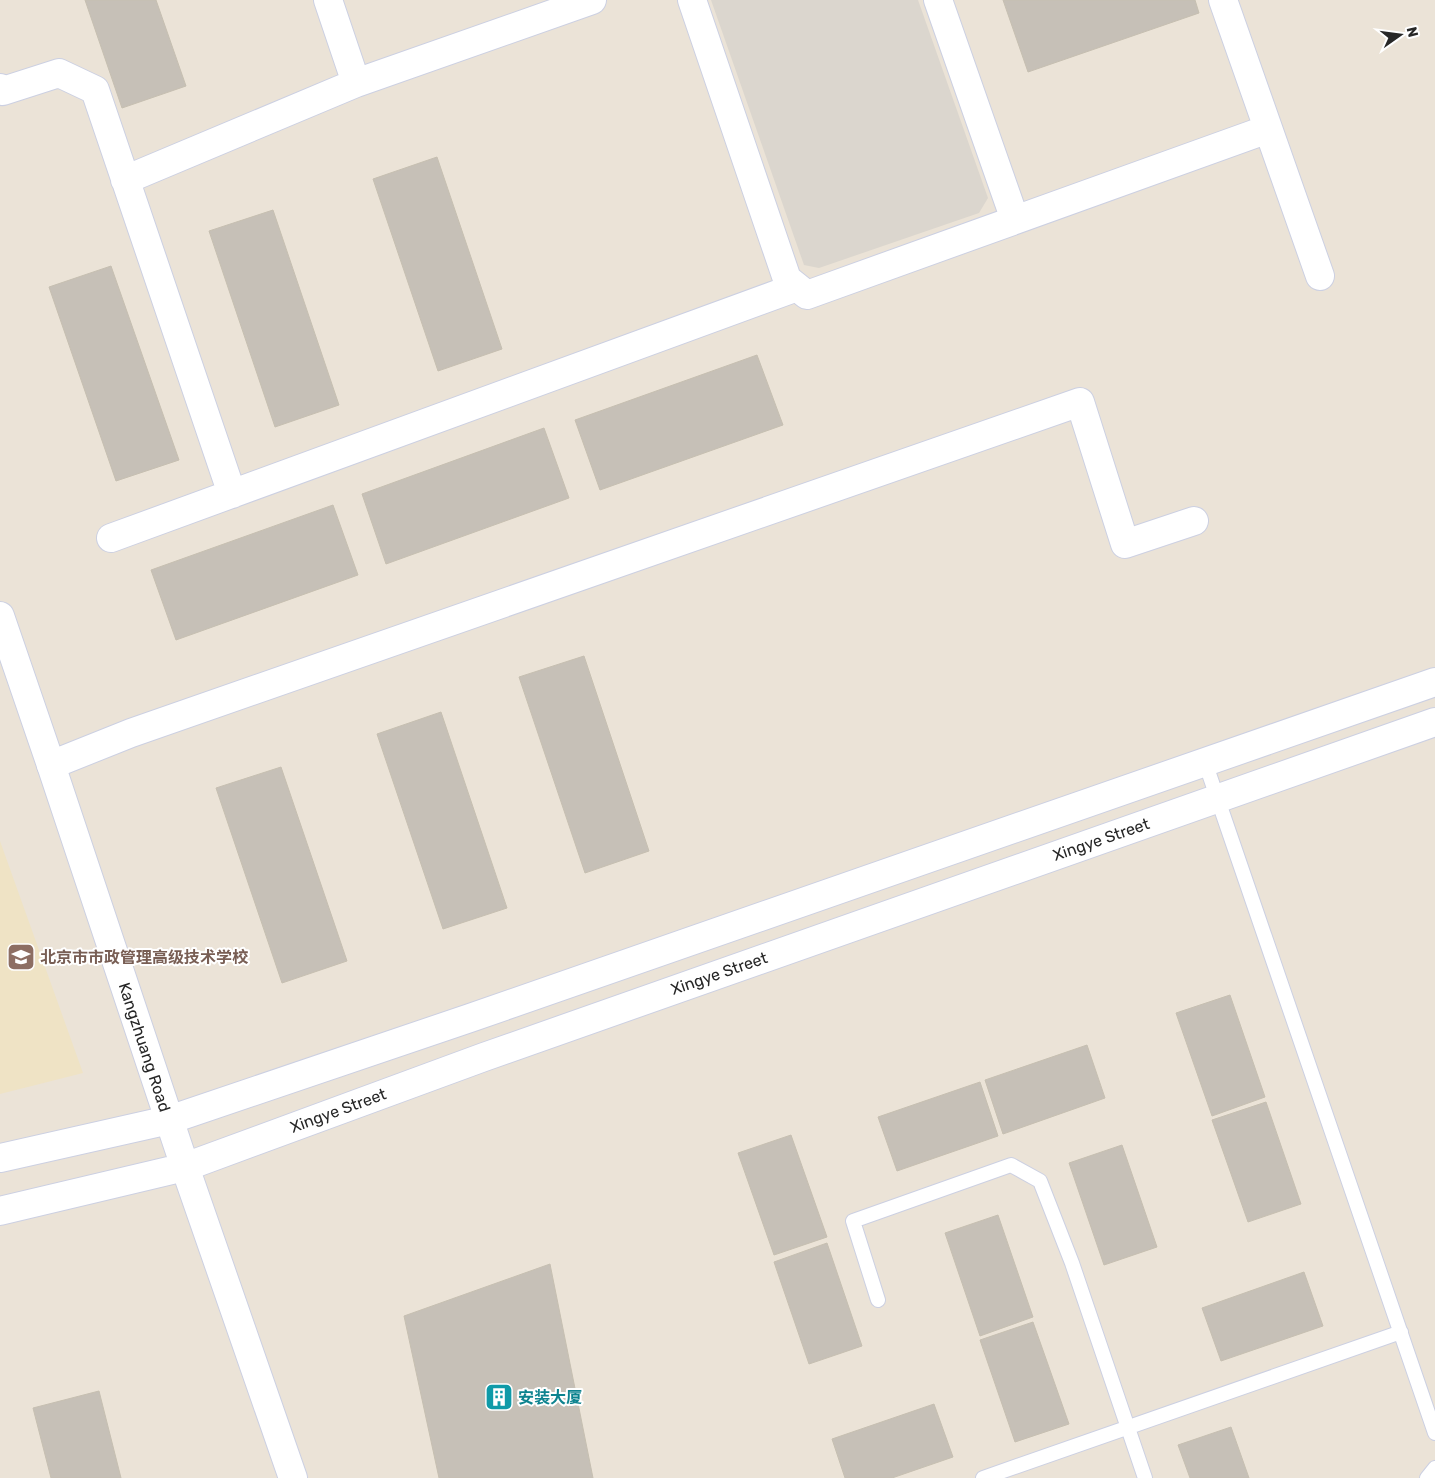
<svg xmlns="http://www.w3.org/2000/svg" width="1435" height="1478" font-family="Rubik,'Noto Sans SC',sans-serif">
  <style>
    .education { fill: #efe3c5 }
    .plaza { fill: #dbd6ce }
    .building { fill: #c6c0b7; stroke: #c6bfb1 }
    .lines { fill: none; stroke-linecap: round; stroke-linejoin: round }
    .lane-casing { stroke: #ccd0e2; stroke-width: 16 }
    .street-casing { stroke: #ccd0e2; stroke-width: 30 }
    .secondary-casing { stroke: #ccd0e2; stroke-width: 30 }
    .lane { stroke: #fff; stroke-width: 14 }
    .street { stroke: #fff; stroke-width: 28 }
    .secondary { stroke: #fff; stroke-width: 28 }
    .labels { text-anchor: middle; stroke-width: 4; stroke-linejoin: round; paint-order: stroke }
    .street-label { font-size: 16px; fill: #272727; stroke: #fff }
    .education-label { font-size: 16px; font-weight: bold; fill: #785e54; stroke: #fff; text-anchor: start }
    .culture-label { font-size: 16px; font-weight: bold; fill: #0d838f; stroke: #fff; text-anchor: start }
  </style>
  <rect width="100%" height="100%" fill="#ebe3d7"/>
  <path class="education" d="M0 841 83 1073 0 1094Z"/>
  <path class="plaza" d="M711 0H918L988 198 979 213 819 268 804 265Z"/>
  <path class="building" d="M85 0H156L186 86 122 108Z
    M1003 0H1195L1199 13 1028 72Z
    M437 157 502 349 438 371 373 179Z
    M273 210 339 405 275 427 209 231Z
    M111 266 179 460 116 481 49 287Z
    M757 355 783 425 600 490 575 420Z
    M544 428 569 498 386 564 362 494Z
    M333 505 358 575 176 640 151 570Z
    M584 656 649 851 585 873 519 677Z
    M441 712 507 908 443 929 377 734Z
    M281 767 347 961 282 983 216 788Z
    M1230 995 1265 1097 1212 1116 1176 1013Z
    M1087 1045 1105 1098 1003 1134 985 1080Z
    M980 1082 998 1136 897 1171 878 1117Z
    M1266 1102 1301 1204 1248 1222 1212 1120Z
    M791 1135 827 1237 774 1255 738 1153Z
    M1122 1145 1157 1247 1104 1265 1069 1163Z
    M998 1215 1033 1317 980 1336 945 1233Z
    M827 1243 862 1346 809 1364 774 1262Z
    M550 1264 593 1478H439L404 1316Z
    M1304 1272 1323 1326 1221 1361 1202 1308Z
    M1033 1322 1069 1424 1015 1442 980 1340Z
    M99 1391 121 1478H51L33 1408Z
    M934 1404 953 1457 892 1478H845L832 1439Z
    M1231 1427 1249 1478H1190L1178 1445Z"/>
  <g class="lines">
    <defs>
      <path id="lane" d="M1205 762 1435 1433
        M878 1300 853 1221 1011 1165 1040 1181 1072 1263 1145 1478
        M983 1478 1401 1332
        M1427 1478 1435 1468"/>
      <path id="street" d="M328 0 356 83 592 0
        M692 0 787 279 807 295 1268 129
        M938 0 1015 220
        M1223 0 1320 276
        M0 88 3 91 59 73 95 90 232 494
        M125 180 356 83
        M111 538 797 287
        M51 765 131 733 1080 402 1125 544 1194 521"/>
      <path id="secondary" d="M0 616 51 765 185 1167 293 1478
        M0 1158 169 1120 470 1018 1435 682
        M0 1211 185 1167 484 1057 1435 722"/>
    </defs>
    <use href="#lane" class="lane-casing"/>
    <use href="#street" class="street-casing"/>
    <use href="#secondary" class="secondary-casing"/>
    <use href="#lane" class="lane"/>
    <use href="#street" class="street"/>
    <use href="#secondary" class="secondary"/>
  </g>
  <defs>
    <symbol id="school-square" viewBox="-11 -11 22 22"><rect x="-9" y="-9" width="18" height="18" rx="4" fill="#8d6e63" stroke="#fff"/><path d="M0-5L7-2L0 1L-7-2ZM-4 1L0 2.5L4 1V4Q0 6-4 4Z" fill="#fff"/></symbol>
    <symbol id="building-square" viewBox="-11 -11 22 22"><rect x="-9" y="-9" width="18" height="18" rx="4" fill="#0f9aa8" stroke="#fff"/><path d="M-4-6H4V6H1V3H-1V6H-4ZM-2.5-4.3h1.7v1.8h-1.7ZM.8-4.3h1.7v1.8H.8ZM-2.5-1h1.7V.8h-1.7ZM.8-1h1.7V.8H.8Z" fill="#fff"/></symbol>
  </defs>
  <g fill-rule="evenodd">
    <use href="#school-square" x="5" y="941" width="32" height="32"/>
    <use href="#building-square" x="483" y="1381" width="32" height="32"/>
  </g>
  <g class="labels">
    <g class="street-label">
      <text transform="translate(1101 839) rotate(-19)" y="6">Xingye Street</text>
      <text transform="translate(719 973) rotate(-19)" y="6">Xingye Street</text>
      <text transform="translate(145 1047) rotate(72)" y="6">Kangzhuang Road</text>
      <text transform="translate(338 1110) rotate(-20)" y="6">Xingye Street</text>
    </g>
    <g class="education-label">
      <text x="40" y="963">北京市市政管理高级技术学校</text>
    </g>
    <g class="culture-label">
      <text x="518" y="1403">安装大厦</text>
    </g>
  </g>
  <g transform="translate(1400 35) rotate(76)" stroke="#ffffff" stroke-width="4" paint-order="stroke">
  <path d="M0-4L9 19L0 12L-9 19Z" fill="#272727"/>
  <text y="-8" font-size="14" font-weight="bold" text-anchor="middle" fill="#272727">N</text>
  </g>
</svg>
